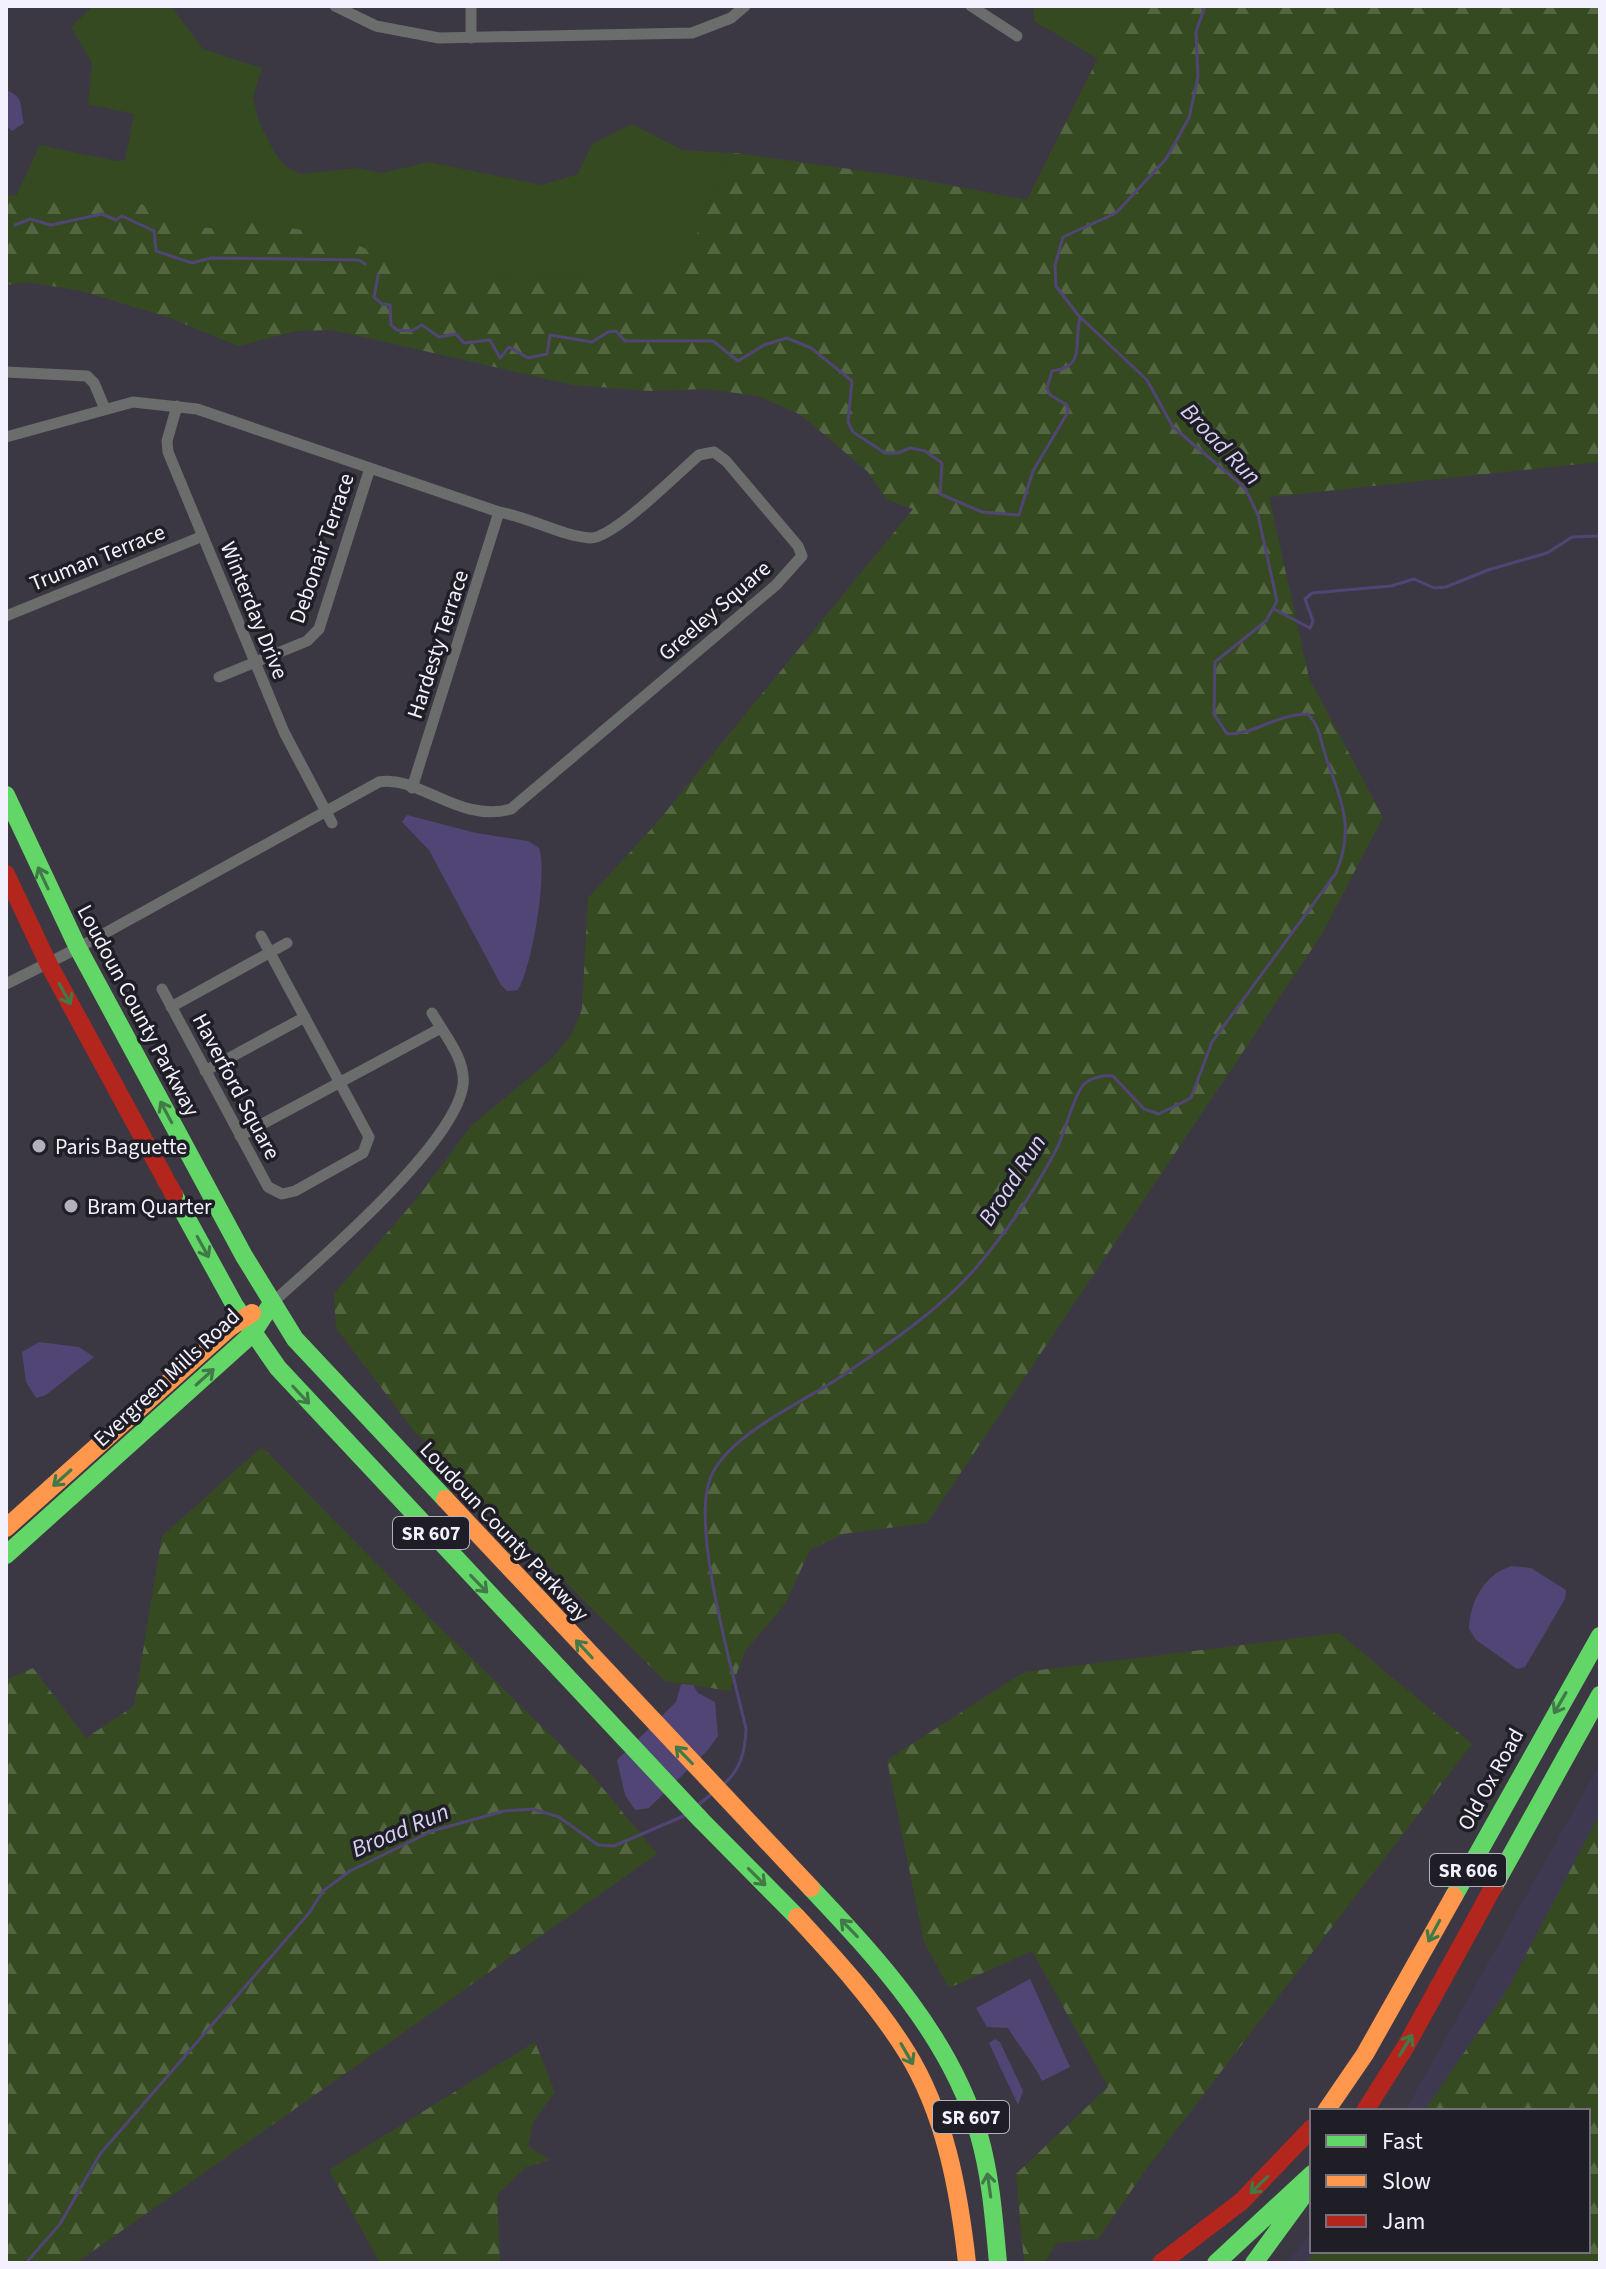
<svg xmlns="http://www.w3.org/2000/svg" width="1606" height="2269" font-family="'Source Sans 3',sans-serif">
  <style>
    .built { fill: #3e3951 }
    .grass { fill: #354a20 }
    .forest { fill: url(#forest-firs) }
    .water { fill: #514575 }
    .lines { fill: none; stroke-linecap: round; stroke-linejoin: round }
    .stream { stroke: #514575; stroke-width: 3 }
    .street { stroke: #6b6d6c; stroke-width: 11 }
    .fast { stroke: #63d668; stroke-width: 18 }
    .slow { stroke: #ff974d; stroke-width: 18 }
    .jam { stroke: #b3261e; stroke-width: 18 }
    .oneway { stroke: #417a47 }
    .poi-dot { fill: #b3b0bd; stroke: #1f1d26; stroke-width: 3 }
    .labels { text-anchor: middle; stroke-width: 7; stroke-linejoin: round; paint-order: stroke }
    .shield { fill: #1f1d26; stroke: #b3b1bd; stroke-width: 2 }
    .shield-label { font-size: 20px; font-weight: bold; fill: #f3f1fe }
    .street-label { font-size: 22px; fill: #f3f1fe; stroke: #1f1d26 }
    .poi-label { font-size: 22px; fill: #f3f1fe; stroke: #1f1d26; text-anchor: start }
    .water-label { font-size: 24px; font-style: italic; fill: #d8d1f3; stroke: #1f1d26 }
  </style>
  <defs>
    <pattern id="forest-firs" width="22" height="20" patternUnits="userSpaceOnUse" patternTransform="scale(2)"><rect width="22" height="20" fill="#354a20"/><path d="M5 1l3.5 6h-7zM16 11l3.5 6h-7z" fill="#536541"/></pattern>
  </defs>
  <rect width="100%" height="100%" fill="#3b3843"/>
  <path class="built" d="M1600 1764V2263H1287L1312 2232V2251H1588V2111H1405Z"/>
  <path class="grass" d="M93 6H171L203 49 262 68 253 97 259 122 275 153 285 166 300 174 358 168 381 173 429 162 542 185 578 174 592 144 632 124 682 150 735 153 727 159 695 239 664 275 432 276 404 272 386 259 243 232 168 223 141 204 16 196 40 145 116 161 125 160 134 114 88 104 92 63 71 27Z
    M1033 6H1124L1098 59 1034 21Z"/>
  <path class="forest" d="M1124 6H1600V462L1269 497 1309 678 1383 817 1322 934 927 1523 843 1534 810 1550 785 1604 745 1651 730 1691 665 1681 551 1568 414 1431 336 1328 334 1294 418 1197 472 1125 552 1059 572 1033 582 1009 588 898 655 825 913 509 886 499 868 472 801 415 758 396 706 389 650 391 573 385 332 330 297 331 238 346 170 318 82 291 27 282 6 285V195L142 204 168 223 243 232 253 222 340 236 386 259 404 272 432 276 664 275 695 239 727 159 735 153 906 177 1027 200Z
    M262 1447 433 1621 592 1775 657 1854 76 2263H6V1680L33 1668 86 1738 134 1706 162 1536Z
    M1339 1633 1472 1744 1145 2171 1098 2239 1057 2243 1044 2263 1024 2262 1016 2174 1108 2087 1032 1951 949 1988 924 1942 887 1760 1024 1672Z
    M1600 1813V2263H1306L1316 2251H1588V2111H1424L1509 1987Z
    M535 2042 555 2092 533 2122 528 2146 550 2160 526 2167 497 2195 500 2263H380L329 2170Z"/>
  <path class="water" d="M6 90C26 98 19 107 24 123L12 131 6 126Z
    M407 815 476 833 528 841 539 848C548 873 532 967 518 990L507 991 501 985 429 850 402 822Z
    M39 1342 79 1347 94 1357 46 1395 36 1398 26 1382 22 1352Z
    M1512 1566 1531 1568 1566 1590 1565 1599 1525 1667 1517 1669 1476 1640 1469 1629C1470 1600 1485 1574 1512 1566Z
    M681 1684 693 1685 698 1693 715 1702 718 1736 707 1751 649 1808 635 1810 625 1795 617 1760 676 1702Z
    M1030 1979 1070 2067 1042 2081C1032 2060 1019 2047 1008 2028L987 2027 976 2008Z
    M995 2039 1000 2042 1023 2091 1018 2105 989 2043Z"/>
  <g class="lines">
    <path class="stream" d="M15 225 30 219 51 225 102 214 116 220 122 216 154 231 156 251 192 263 211 258 359 260 365 264
      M378 275 374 297 382 304 390 305 391 325 397 330 411 331 422 325 439 337 456 334 464 343 490 340 500 358 509 347 528 358 547 354 550 335 592 342 608 332 616 331 625 341H713L738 361 764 345 787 338 811 348 852 381 848 422 853 432 885 453H898L910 448 925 451 942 463 940 494 982 512 1019 515 1033 471 1068 412 1067 405 1050 395 1047 388 1052 371C1087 367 1073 343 1080 318
      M1274 609 1310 628 1313 621 1305 599 1312 593 1391 586 1414 579 1434 588 1446 587 1488 570 1547 553 1572 537 1600 536
      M723 1785C741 1769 745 1752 746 1729 733 1671 691 1530 710 1479 726 1435 804 1402 842 1376 887 1345 938 1311 974 1270 1005 1234 1034 1192 1056 1150 1066 1130 1070 1107 1081 1088 1087 1078 1102 1075 1113 1076L1144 1109 1159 1114 1191 1098 1212 1042 1336 873C1356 825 1340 800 1325 754 1320 738 1320 727 1308 714 1276 714 1257 734 1227 734L1214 714 1215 662 1266 621 1277 601 1258 515 1245 488 1173 427 1147 380 1078 315 1056 286 1055 265 1063 237 1116 213 1166 159 1189 118 1198 77 1196 32 1205 6
      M698 1805 714 1792
      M26 2263 60 2224 100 2154 309 1913 323 1891 350 1871 432 1831 504 1811 532 1809 559 1817 598 1845 614 1846 686 1815"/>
    <path class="street" d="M335 6 376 26 439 38 692 33 731 18 745 6
      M471 6V38
      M971 6 1017 36
      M6 372 87 376 94 383 105 409
      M177 406 167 441 168 452 284 732 332 823
      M6 437 133 402 197 409 499 512C529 517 562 536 590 538 613 539 679 472 699 455L714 452 726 461 798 546 802 556 776 585 511 809C459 824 417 774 379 782L78 948 6 984
      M6 616 203 536
      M219 677 307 641 319 629 370 468
      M412 788 499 512
      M162 989 268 1187 282 1194 295 1191 363 1153 369 1137 261 936
      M171 1007 287 943
      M205 1071 305 1017
      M240 1136 441 1028
      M272 1303C318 1261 455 1145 463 1085 466 1059 444 1034 432 1013"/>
    <path class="fast" d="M6 795 78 948 244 1256 295 1339 445 1499
      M174 1195 235 1306 278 1368 702 1821 797 1917
      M6 1555 252 1334 272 1303
      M1494 1886 1600 1695
      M811 1888C879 1960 951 2038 979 2135 991 2177 994 2220 998 2263
      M1454 1896 1600 1636
      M1216 2263 1312 2174
      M1254 2263 1309 2188"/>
    <path class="slow" d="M445 1499 811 1888
      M6 1528 229 1328 252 1313
      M797 1917C835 1958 876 2003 906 2051 945 2113 959 2191 967 2263
      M1326 2111 1365 2054 1454 1896"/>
    <path class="jam" d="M6 874 48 963 174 1195
      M1365 2111 1406 2046 1494 1886
      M1161 2263 1242 2201 1312 2128"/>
  </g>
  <defs><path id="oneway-shaft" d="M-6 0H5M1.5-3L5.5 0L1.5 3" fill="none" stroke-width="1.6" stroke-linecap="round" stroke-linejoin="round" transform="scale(2)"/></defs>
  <g class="oneway">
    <use href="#oneway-shaft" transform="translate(43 878) rotate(-115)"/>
    <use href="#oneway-shaft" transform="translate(65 994) rotate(61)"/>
    <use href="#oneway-shaft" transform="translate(166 1112) rotate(-118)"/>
    <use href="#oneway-shaft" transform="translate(203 1247) rotate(61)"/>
    <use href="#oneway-shaft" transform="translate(205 1377) rotate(-42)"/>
    <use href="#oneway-shaft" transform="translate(301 1395) rotate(47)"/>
    <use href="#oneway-shaft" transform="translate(62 1478) rotate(138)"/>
    <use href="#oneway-shaft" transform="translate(479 1584) rotate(46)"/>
    <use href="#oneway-shaft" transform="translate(584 1649) rotate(-133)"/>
    <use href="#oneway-shaft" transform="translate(1560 1703) rotate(120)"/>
    <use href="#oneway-shaft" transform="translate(684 1755) rotate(-134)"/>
    <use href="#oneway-shaft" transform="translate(757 1877) rotate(45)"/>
    <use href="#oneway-shaft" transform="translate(849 1928) rotate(-134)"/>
    <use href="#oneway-shaft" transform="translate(1434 1931) rotate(118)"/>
    <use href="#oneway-shaft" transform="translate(1406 2045) rotate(-59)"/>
    <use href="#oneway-shaft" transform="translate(907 2054) rotate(60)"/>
    <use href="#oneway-shaft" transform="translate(989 2185) rotate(-98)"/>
    <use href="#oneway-shaft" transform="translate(1259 2185) rotate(136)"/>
  </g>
  <g class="poi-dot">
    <circle cx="39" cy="1146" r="8"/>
    <circle cx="71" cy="1206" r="8"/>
  </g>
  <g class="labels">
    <g class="shield">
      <rect x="393" y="1517" width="76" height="32" rx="6"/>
      <rect x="1430" y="1854" width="76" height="32" rx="6"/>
      <rect x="933" y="2101" width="76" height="32" rx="6"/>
    </g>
    <g class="shield-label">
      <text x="431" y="1540">SR 607</text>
      <text x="1468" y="1877">SR 606</text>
      <text x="971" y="2124">SR 607</text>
    </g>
    <g class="street-label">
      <text transform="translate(321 548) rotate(-71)" y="8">Debonair Terrace</text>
      <text transform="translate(97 557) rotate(-22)" y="8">Truman Terrace</text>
      <text transform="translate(255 610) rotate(68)" y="8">Winterday Drive</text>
      <text transform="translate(714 610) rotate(-41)" y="8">Greeley Square</text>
      <text transform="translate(437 644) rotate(-72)" y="8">Hardesty Terrace</text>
      <text transform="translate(139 1010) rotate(62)" y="8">Loudoun County Parkway</text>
      <text transform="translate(237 1086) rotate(62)" y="8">Haverford Square</text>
      <text transform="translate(166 1377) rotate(-43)" y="8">Evergreen Mills Road</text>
      <text transform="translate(505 1531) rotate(47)" y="8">Loudoun County Parkway</text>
      <text transform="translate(1490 1779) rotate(-61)" y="8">Old Ox Road</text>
    </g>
    <g class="poi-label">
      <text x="55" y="1154">Paris Baguette</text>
      <text x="87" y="1214">Bram Quarter</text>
    </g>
    <g class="water-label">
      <text transform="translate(1221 444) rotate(46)" y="8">Broad Run</text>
      <text transform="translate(1012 1180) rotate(-57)" y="8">Broad Run</text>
      <text transform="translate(400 1830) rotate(-23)" y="8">Broad Run</text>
    </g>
  </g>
  <rect width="1606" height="2269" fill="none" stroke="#f3f1fe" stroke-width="16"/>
  <rect x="1310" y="2109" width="280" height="144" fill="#1f1d26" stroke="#74727c" stroke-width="2"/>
  <rect x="1326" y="2135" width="40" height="12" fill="#63d668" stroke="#74727c" stroke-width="2"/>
  <text x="1382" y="2149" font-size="24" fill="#f3f1fe">Fast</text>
  <rect x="1326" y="2175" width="40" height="12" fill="#ff974d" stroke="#74727c" stroke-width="2"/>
  <text x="1382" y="2189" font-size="24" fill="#f3f1fe">Slow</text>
  <rect x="1326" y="2215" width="40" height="12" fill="#b3261e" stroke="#74727c" stroke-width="2"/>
  <text x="1382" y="2229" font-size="24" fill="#f3f1fe">Jam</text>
</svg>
